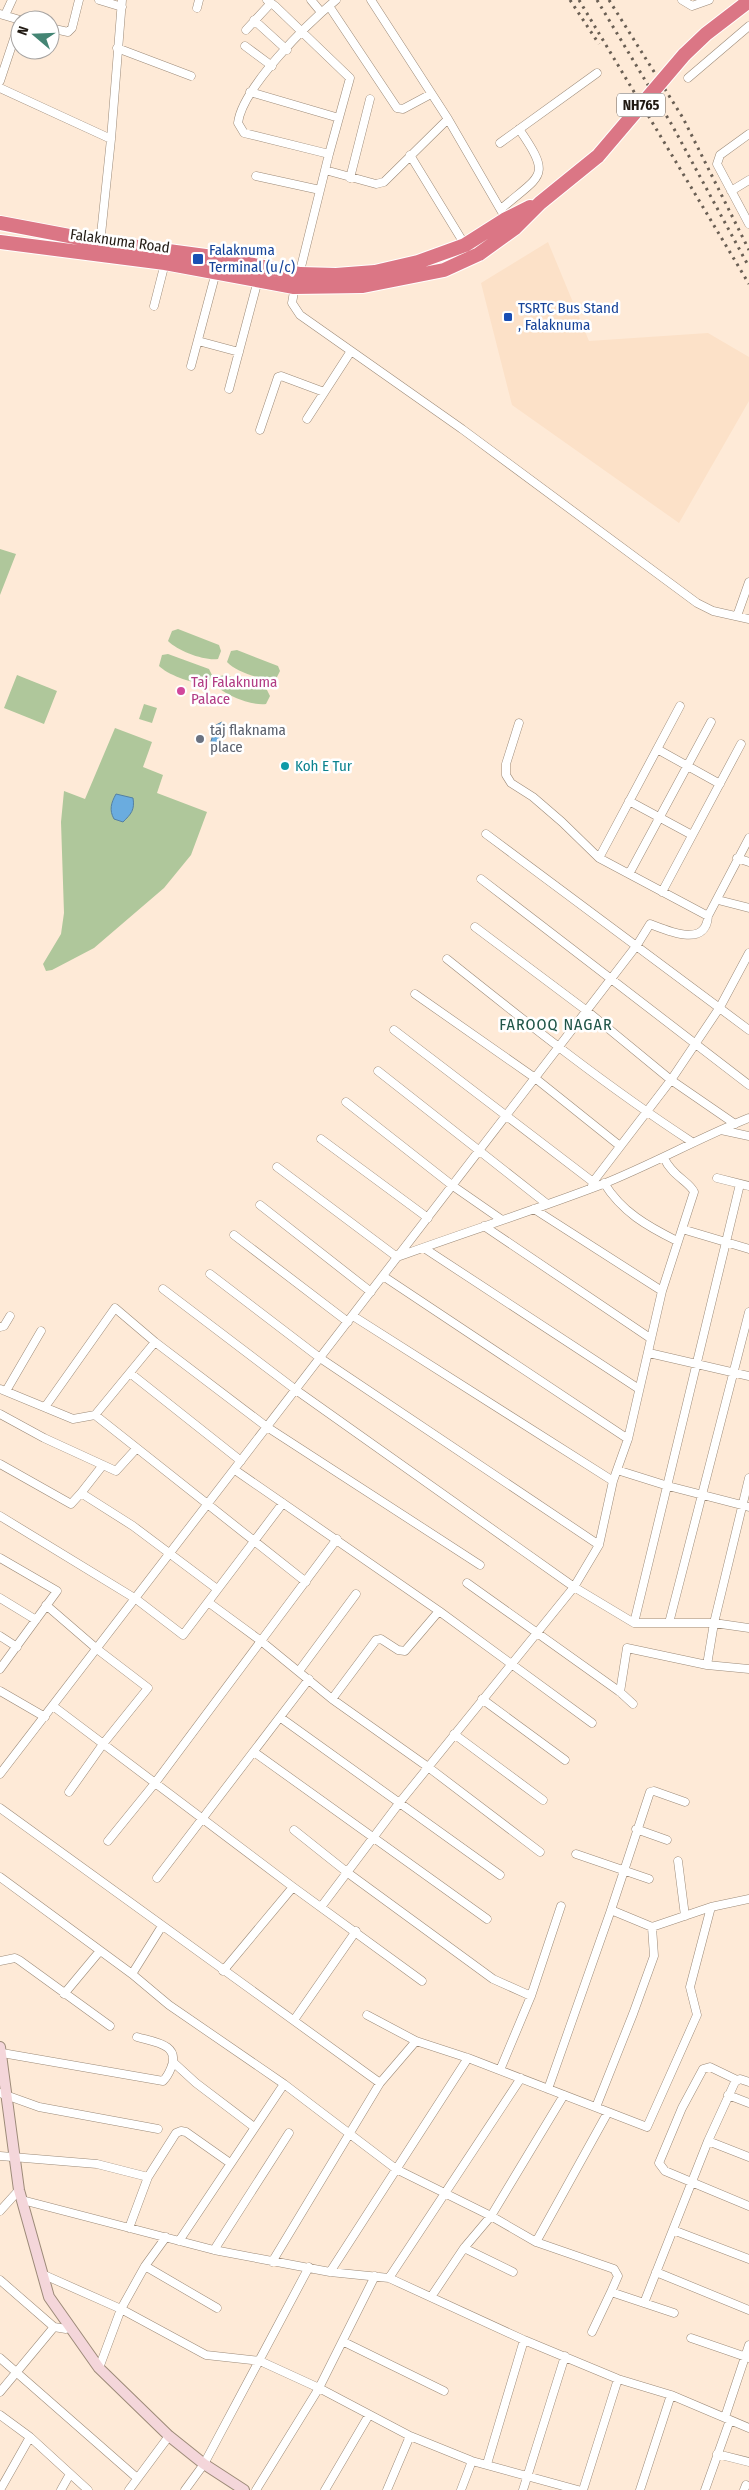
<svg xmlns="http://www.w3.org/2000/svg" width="749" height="2490" font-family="'Fira Sans Condensed',sans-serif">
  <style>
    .built { fill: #fce1c8 }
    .green { fill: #afc79b }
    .water { fill: #6aacdf; stroke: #5480a2 }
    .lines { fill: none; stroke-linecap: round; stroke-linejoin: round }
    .street-casing { stroke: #9c8a78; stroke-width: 9 }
    .secondary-casing { stroke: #9c8a78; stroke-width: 12 }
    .highway-casing { stroke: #fff; stroke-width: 16 }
    .street { stroke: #fff; stroke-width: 8 }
    .secondary { stroke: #f4d6da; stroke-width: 10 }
    .highway { stroke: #db7685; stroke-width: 14 }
    .rail { stroke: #6a5f54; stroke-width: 3; stroke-dasharray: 2.5 5; stroke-linecap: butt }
    .highway-bridge-casing { stroke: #fff; stroke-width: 16; stroke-linecap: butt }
    .highway-bridge { stroke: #db7685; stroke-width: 14 }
    .transit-dot { fill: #1a4fb4; stroke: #fff; stroke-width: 2 }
    .hotel-dot { fill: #d1479c; stroke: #fff; stroke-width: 2 }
    .worship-dot { fill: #6b7280; stroke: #fff; stroke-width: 2 }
    .culture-dot { fill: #0f9aa8; stroke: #fff; stroke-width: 2 }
    .labels { text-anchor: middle; stroke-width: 5; stroke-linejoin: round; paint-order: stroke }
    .shield { fill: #fff; stroke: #645f5a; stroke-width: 1 }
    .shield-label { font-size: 14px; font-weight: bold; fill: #211a13 }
    .street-label { font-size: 15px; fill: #211a13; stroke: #fff }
    .transit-label { font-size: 15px; fill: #164399; stroke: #fff; text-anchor: start }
    .hotel-label { font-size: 15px; fill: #b23c85; stroke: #fff; text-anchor: start }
    .worship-label { font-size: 15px; fill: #5b616d; stroke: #fff; text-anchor: start }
    .culture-label { font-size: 15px; fill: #0d838f; stroke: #fff; text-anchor: start }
    .neighbourhood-label { font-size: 16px; letter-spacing: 1px; fill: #205548; stroke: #fff }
  </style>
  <rect width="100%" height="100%" fill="#feead7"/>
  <path class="built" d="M548 242 589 341 708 333 749 357V401L679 523 512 405 481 283Z"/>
  <path class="green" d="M0 549 16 554 0 595Z
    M178 629 219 645 221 651 218 659C204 661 178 651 168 641L172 631Z
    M237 650 278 666 280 671 276 679C263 681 236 672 227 662L231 651Z
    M168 654 209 669 212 675 208 683C195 685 168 675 159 666L162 655Z
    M17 675 57 691 44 724 4 708Z
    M226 675 267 690 270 696 266 704C253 706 226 696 217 686L220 676Z
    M144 704 157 708 152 723 139 719Z
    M115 728 152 742 143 767 163 775 157 793 207 812 191 855 164 888 94 948 52 970 46 971 43 964 61 934 64 913 61 822 64 791 85 799Z"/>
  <path class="water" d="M222 722 225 728 220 744 213 749 211 741 216 725Z
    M116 794 133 798C135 810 131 814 123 822L114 819C109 810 111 803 116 794Z"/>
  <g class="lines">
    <defs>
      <path id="street" d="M99 0 122 7
        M267 0 275 6 350 78 329 154 299 275
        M311 0 321 12
        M371 0 448 119 506 219
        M682 0 692 6 709 0
        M329 6 397 108 403 109 431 94
        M197 8 199 0
        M0 14 20 20
        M5 15 12 0
        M254 20 287 50
        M50 28 68 32 72 28 79 0
        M246 30 271 3
        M245 46 272 66
        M117 48 191 76
        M688 78 749 26
        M0 81 20 21
        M0 88 111 139
        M250 92 339 118
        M749 134 720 155 717 164 749 224
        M500 143 597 73
        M329 154 244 133 238 123C242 88 308 23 336 0
        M410 155 465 245
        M325 170 376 184 384 182 448 119
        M256 176 320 190
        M350 178 370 99
        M731 191 749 180
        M501 209C541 174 553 178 519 129
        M100 244 111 139 122 0
        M295 286 292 303 300 315 462 429 697 603 713 611 749 619
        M154 306 165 263
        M198 341 239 352
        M191 366 216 272
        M229 389 258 280
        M307 419 351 351
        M260 430 278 377 281 376 324 392
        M737 616 749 582
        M519 723 506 764V775L511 783 533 797 562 822 599 858 708 916
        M657 749 720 784
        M629 801 692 835
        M486 834 749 1030
        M599 858 680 706
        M737 858 749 862
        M629 874 711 722
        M481 879 749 1085
        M662 892 741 744
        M718 900 749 908
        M475 927 587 1011 671 1080 735 1124
        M447 959C527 1023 606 1086 692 1142
        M415 994 535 1078 620 1146
        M394 1030 593 1182 592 1186
        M378 1071 547 1204
        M346 1102 453 1186 502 1220
        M721 1130 749 1136
        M321 1139 428 1218
        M277 1167 397 1257C466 1232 535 1210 603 1184 653 1164 699 1138 749 1118
        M717 1178 749 1186
        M593 1182 671 1080 720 1007 749 953
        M604 1183C622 1212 647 1226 677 1241
        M260 1205 371 1292
        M534 1209 662 1291
        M484 1226 650 1338
        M682 1229 749 1249
        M234 1235 348 1322
        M424 1248 639 1389
        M210 1274 320 1358 599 1545
        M383 1276 628 1439
        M163 1289 296 1390 574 1587 634 1623H714L749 1628
        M353 1316 613 1481
        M0 1327 4 1326 10 1316
        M649 1353 749 1376
        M130 1373 241 1461
        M0 1389 73 1419 95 1415 306 1582
        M6 1391 41 1331
        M45 1407 115 1308 155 1342 267 1427 480 1565
        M0 1414 44 1438 116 1471 136 1449
        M95 1415 155 1342
        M0 1464 71 1504 81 1493 133 1526 217 1589
        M235 1470 439 1611 592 1723
        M617 1470 668 1486 749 1507
        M81 1493 103 1465
        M0 1516 136 1599 183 1635 283 1503
        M0 1558 57 1591 0 1669
        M467 1583 620 1692 633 1704
        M0 1598 36 1620
        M208 1602 261 1641 332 1699 428 1767 540 1852
        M46 1605 97 1649 148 1688 103 1744 69 1792
        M634 1623 740 1184
        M669 1623 749 1312
        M0 1636 17 1647
        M707 1665 714 1623 749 1478
        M299 1671 356 1594
        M0 1691 45 1717
        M620 1692 627 1648 707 1665 749 1669
        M332 1699 376 1640 381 1639 398 1650 405 1651 439 1611
        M482 1699 565 1760
        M53 1706 293 1887 422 1981
        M281 1718 500 1875
        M454 1734 543 1800
        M254 1752 487 1919
        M0 1774 637 945 650 924C668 931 706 948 708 916L749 838
        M0 1808 380 2083
        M636 1829 667 1840
        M294 1830 348 1873 493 1979 531 1996
        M108 1841 155 1783 337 1539
        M576 1854 649 1879
        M678 1861 685 1916
        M0 1877 132 1974 169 2005 284 2084 396 2169 491 2216 536 2242 614 2269 618 2276 611 2292
        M157 1878 309 1679
        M321 1907 400 1802 574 1587 599 1545 613 1481 628 1439 662 1291 694 1192C690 1182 672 1176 664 1158
        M611 1910 650 1792 654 1791 685 1802
        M0 1961 15 1958 19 1960 110 2026
        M223 1971 293 1887
        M132 1974 162 1926
        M64 1994 99 1952
        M367 2015 416 2041 468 2058 647 2127 697 2015 690 1987 711 1907 749 1899
        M294 2020 356 1931
        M2 2053 163 2081C167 2077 169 2073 171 2068 181 2044 154 2042 137 2037
        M173 2062 196 2083 254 2127
        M500 2070 531 1996 561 1906
        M737 2080 710 2067 703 2069 682 2108 659 2163 665 2171 749 2206
        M548 2089 611 1910 652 1927 711 1907
        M0 2093 39 2107 158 2129
        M728 2095 749 2103
        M596 2107 633 2014 654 1956 652 1927
        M708 2141 749 2157
        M0 2156 97 2164 148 2177
        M22 2200 214 2250 330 2272 389 2278 524 2340 618 2379 671 2395 749 2428
        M0 2211 19 2190
        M129 2228 148 2177 176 2133 181 2131 186 2132 230 2163
        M673 2230 749 2259
        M179 2241 284 2084
        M536 2242 608 2112
        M464 2248 513 2272
        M214 2250 289 2133
        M272 2262 380 2083 416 2041
        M145 2266 217 2308
        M330 2272 468 2058
        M656 2272 749 2310
        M42 2274 121 2309 206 2355 260 2361 319 2388 410 2436 472 2461 578 2490
        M389 2278 521 2078
        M0 2280 54 2327 66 2329 70 2327
        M431 2297 464 2248 491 2216 564 2095
        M644 2303 708 2141 735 2082 740 2079 749 2082
        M592 2332 611 2292 674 2313
        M691 2338 749 2358
        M344 2342 444 2391
        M0 2358 137 2478
        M99 2368 121 2309 145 2266 166 2237
        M0 2392 54 2327
        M0 2415 30 2437 88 2490
        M725 2417 749 2345
        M717 2454 749 2462
        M487 2464 524 2340
        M0 2490 30 2437
        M61 2490 70 2474
        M129 2490 169 2436
        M185 2490 204 2464 309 2267
        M256 2490 319 2388 375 2276
        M325 2490 369 2415
        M387 2490 410 2436
        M461 2490 472 2461
        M523 2490 565 2356
        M583 2490 618 2379
        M640 2490 671 2395
        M705 2490 730 2420
        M744 2490 746 2485"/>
      <path id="secondary" d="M0 2047 19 2190 49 2297 99 2368 169 2436 204 2464 244 2490"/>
      <path id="highway" d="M684 55 706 34 749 1
        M0 223 101 242 213 257 300 274 336 275 375 272 418 262 465 245 506 219 530 207
        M0 242 165 263 294 287 363 286 444 270 479 254 515 228 540 203 598 156"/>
    </defs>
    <use href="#street" class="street-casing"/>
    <use href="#secondary" class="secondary-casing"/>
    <use href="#highway" class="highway-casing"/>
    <use href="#street" class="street"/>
    <use href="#secondary" class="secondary"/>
    <use href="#highway" class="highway"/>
    <path class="rail" d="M570 0 599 44
      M579 0 749 284
      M597 0 672 125 749 267
      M609 0 683 118 749 250"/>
    <defs>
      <path id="highway-bridge" d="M598 156 684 55"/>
    </defs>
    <use href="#highway-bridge" class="highway-bridge-casing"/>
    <use href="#highway-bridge" class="highway-bridge"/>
  </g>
  <g class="transit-dot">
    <rect x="192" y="253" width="12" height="12" rx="2.5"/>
    <rect x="503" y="312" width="10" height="10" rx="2.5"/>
  </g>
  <circle class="hotel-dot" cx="181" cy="691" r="5"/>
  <circle class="worship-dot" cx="200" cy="739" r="5"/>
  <circle class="culture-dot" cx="285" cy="766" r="5"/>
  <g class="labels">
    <rect class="shield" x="617" y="93.5" width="48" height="23" rx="4"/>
    <g class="shield-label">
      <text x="641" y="110">NH765</text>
    </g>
    <g class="street-label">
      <text transform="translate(120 241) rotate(8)" y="5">Falaknuma Road</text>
    </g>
    <g class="transit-label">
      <text x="209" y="255">Falaknuma<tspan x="209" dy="17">Terminal (u/c)</tspan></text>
      <text x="518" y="313">TSRTC Bus Stand<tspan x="518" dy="17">, Falaknuma</tspan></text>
    </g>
    <g class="hotel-label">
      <text x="191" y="687">Taj Falaknuma<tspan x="191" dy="17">Palace</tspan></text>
    </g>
    <g class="worship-label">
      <text x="210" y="735">taj flaknama<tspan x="210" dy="17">place</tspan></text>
    </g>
    <g class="culture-label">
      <text x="295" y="771">Koh E Tur</text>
    </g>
    <g class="neighbourhood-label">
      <text x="556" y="1030">FAROOQ NAGAR</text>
    </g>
  </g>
  <g transform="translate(35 35) rotate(289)"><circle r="24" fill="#ffffff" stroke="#a6a3a1"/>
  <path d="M0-4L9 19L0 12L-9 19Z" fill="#448574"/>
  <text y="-8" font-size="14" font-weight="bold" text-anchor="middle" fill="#211a13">N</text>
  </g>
</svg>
